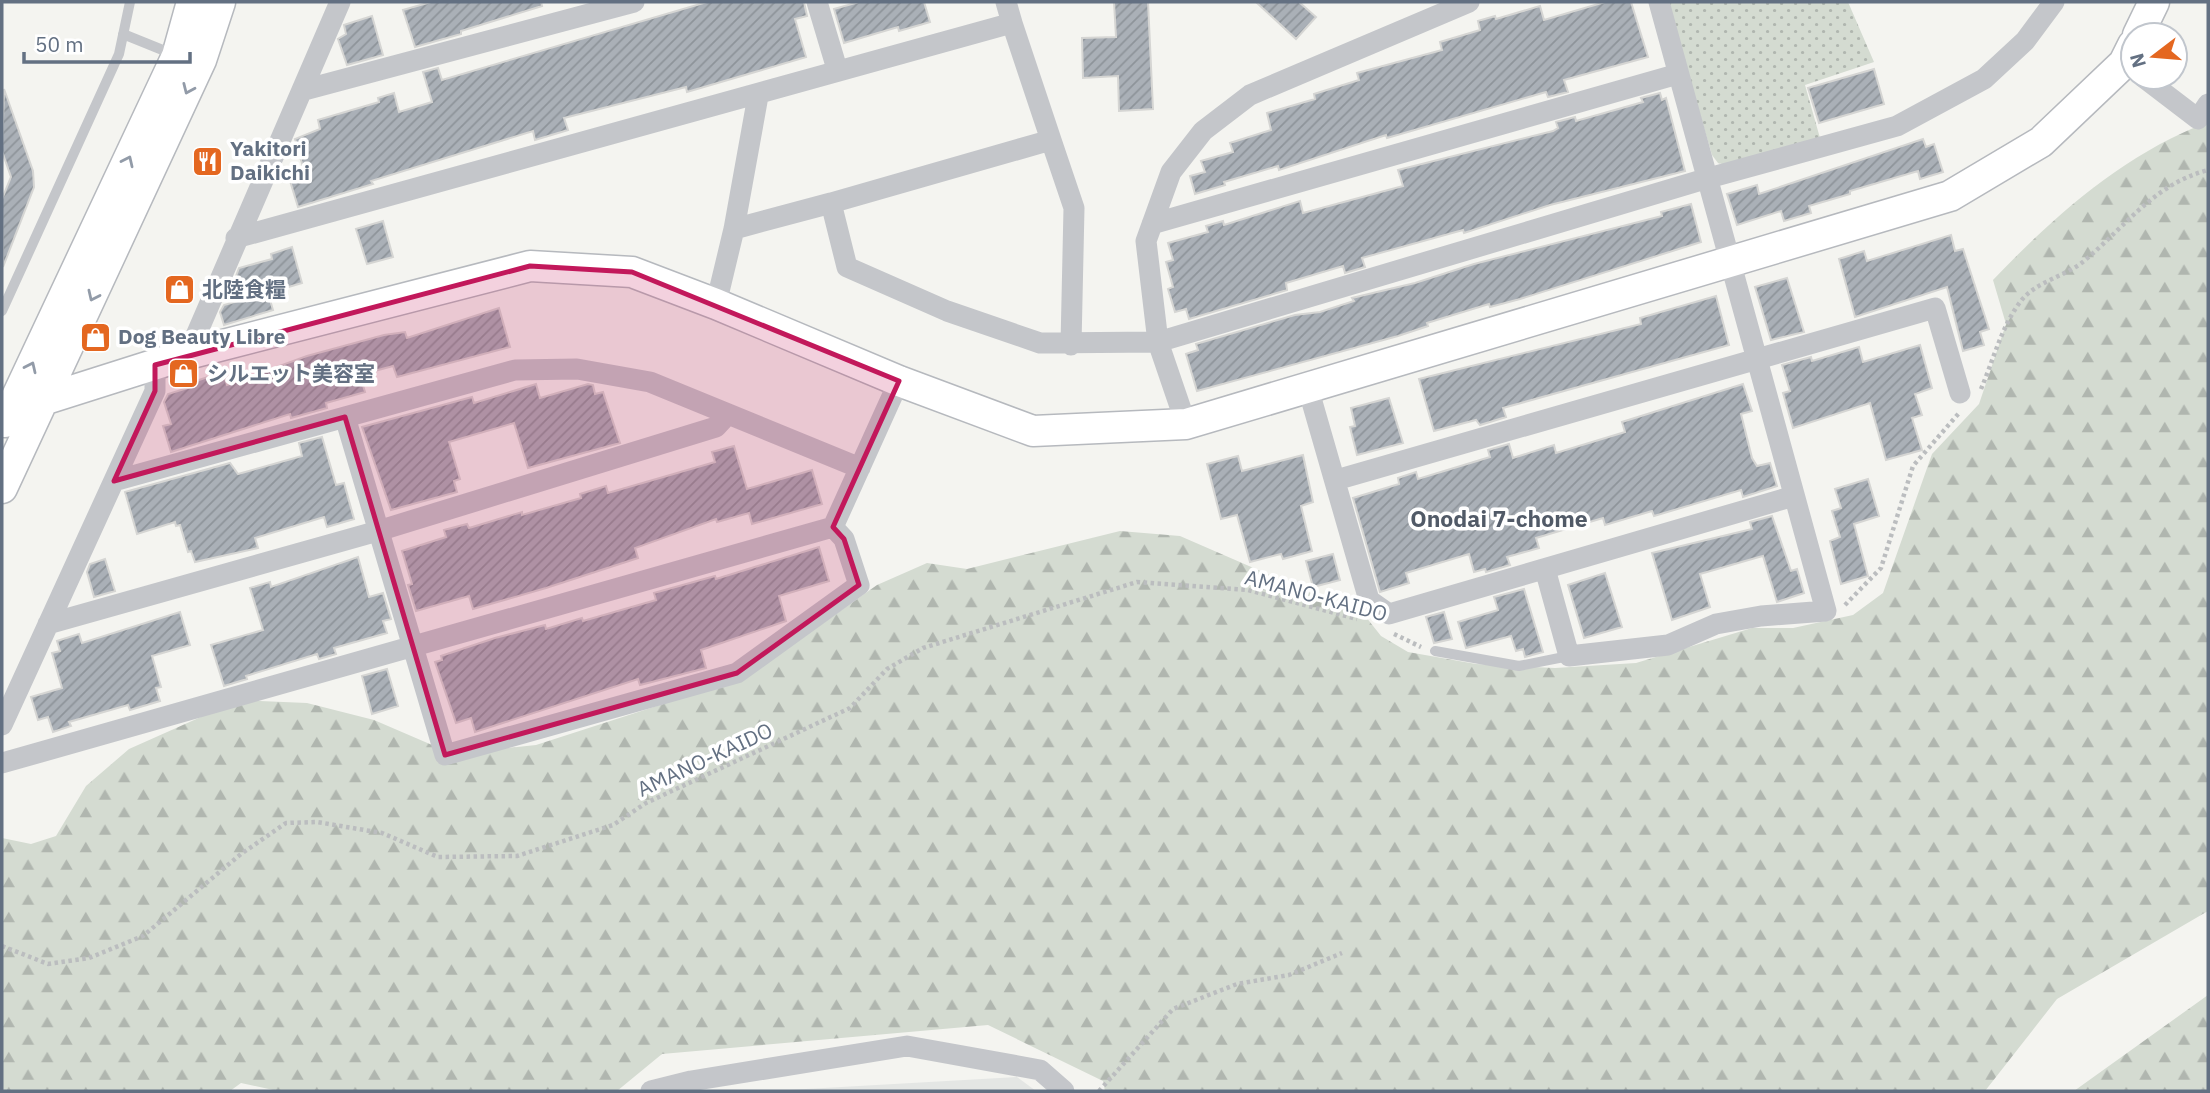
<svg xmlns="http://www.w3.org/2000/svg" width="2210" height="1093" font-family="'IBM Plex Sans','Noto Sans JP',sans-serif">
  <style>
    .built { fill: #e4e6e4 }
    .grass { fill: url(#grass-dots) }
    .forest { fill: url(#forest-firs) }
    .building { fill: url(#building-hatch); stroke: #d5d5d3; stroke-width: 2 }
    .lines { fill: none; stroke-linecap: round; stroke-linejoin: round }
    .secondary-casing { stroke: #b6b9be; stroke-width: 33 }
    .path { stroke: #bbbdbf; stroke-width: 4.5; stroke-dasharray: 3.5 3.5; stroke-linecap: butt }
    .lane { stroke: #c4c6ca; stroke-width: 10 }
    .street { stroke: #c4c6ca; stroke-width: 21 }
    .secondary { stroke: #fff; stroke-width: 30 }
    .oneway { stroke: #929ba8 }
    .marked { fill: #c2185b; fill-opacity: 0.2; stroke: #c2185b; stroke-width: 5; stroke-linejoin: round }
    .labels { text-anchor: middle; stroke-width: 7; stroke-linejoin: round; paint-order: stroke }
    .poi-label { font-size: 21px; font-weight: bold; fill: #637082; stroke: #fff; text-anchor: start }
    .street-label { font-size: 21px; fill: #637082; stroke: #fff }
    .neighbourhood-label { font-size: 23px; font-weight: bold; fill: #515a67; stroke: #fff }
  </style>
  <defs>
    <pattern id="grass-dots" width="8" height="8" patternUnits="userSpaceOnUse" patternTransform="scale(1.75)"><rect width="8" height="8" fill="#d4dbd1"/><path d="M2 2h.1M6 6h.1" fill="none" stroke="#b0b6af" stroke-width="1.8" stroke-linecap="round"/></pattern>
    <pattern id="forest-firs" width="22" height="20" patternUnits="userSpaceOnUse" patternTransform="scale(1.75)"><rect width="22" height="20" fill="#d4dbd1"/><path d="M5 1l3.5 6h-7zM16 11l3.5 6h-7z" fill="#b0b6af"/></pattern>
    <pattern id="building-hatch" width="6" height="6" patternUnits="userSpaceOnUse" patternTransform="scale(1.75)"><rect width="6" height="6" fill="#aab0b7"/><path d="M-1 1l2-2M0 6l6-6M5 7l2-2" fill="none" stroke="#8e949a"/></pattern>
  </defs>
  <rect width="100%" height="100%" fill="#f4f4f0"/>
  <path class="built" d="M1017 1077 1036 1091H771Z"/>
  <path class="grass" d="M1667 2H1848L1874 62 1805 85 1820 138 1726 165 1718 163 1712 155Z"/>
  <path class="forest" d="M2208 122V911L2057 999 1985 1091H1105L1103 1081 988 1025 662 1054 617 1091H278L241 1083 230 1091H2V838L31 844 56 836 86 786 129 749 239 700 307 703 374 720 453 754 536 745 663 704 768 662 877 585 927 563 967 569 1120 531 1180 536 1366 617 1381 636 1408 652 1476 664 1555 668 1636 663 1752 628H1793L1853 615 1883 593 1932 454 1979 404 2006 324 1993 280C2054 216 2124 154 2208 122Z
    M2208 995V1091H2074Z"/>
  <path class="building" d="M431 2H541L542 6 461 31V34L415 47 403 10Z
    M707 2H804L807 16 795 19 806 57 687 92 686 87 564 118 568 130 535 140 533 131 371 181 373 184 298 207 287 171 303 167 295 139 320 129 318 120 379 102 378 98 394 93 399 112 432 102 423 72 438 68 442 80Z
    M859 2H924L930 22 899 31 898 27 844 43 834 9Z
    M1114 2H1148L1153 109 1119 111 1118 76 1083 78 1082 38 1116 37Z
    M1256 2H1299L1316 17 1296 39Z
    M1605 2H1631L1648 57 1564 80 1568 92 1548 97 1546 92 1387 138 1386 135 1279 170 1278 166 1224 182 1225 185 1195 194 1190 176 1205 172 1201 161 1233 152 1230 143 1271 130 1267 113 1315 99 1314 94 1359 80 1357 73 1442 50 1440 42 1480 30 1478 21 1495 16 1496 19 1540 6 1544 20Z
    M372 16 383 55 347 65 338 39 346 34 344 25Z
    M1874 69 1884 104 1819 123 1808 88Z
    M4 89 33 171 34 187 3 267 2 199 11 177 2 151Z
    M1660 93 1662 100 1666 98 1685 171 1550 205 1464 233 1463 230 1362 258 1365 267 1345 273 1343 266 1286 283 1287 290 1189 319 1186 309 1175 312 1168 289 1173 287 1166 262 1173 260 1168 243 1208 232 1206 226 1223 221 1224 225 1300 201 1303 213 1403 186 1398 170 1553 131 1558 128 1556 122 1575 117 1576 121 1643 102 1641 98Z
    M1923 139 1926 147 1934 144 1943 172 1920 179 1918 171 1850 191V194L1809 206 1811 213 1784 221 1781 211 1737 225 1727 194 1757 185 1759 194Z
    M1691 204 1701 242 1520 299 1490 307 1489 304 1427 323 1428 326 1398 336 1197 391 1186 354 1198 350 1196 344 1295 315 1320 312 1354 301 1352 298 1415 283 1474 264 1662 216 1661 212Z
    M383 221 393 257 367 264 356 229Z
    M1951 235 1955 251 1963 249 1989 329 1980 332 1984 345 1963 351 1947 287 1855 317 1839 259 1864 251 1867 261Z
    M292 247 302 283 268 293 273 310 224 325 220 312 224 305 238 301 233 284 239 268 272 259 271 254Z
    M1787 278 1804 332 1771 340 1755 287Z
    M1716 296 1729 345 1503 408 1506 417 1480 425 1476 420 1434 431 1419 379 1641 324 1640 318Z
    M499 308 510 347 397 377 393 366 360 375 365 392 326 403 327 408 291 418 290 414 171 452 163 426 171 424 164 402 168 394 194 386 193 382 223 372 227 385 307 356 384 335 405 332 407 338Z
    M1920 345 1932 388 1915 394 1922 415 1912 418 1922 450 1886 460 1870 403 1793 428 1783 393 1790 391 1782 365 1811 357 1812 361 1859 347 1863 362Z
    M536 384 540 398 588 384 593 385 595 394 603 392 620 443 528 468 514 423 449 442 460 479 454 481 457 492 391 510 362 427 472 397 474 403Z
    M1743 384 1752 411 1741 414 1752 458 1757 466 1770 463 1777 486 1743 497 1741 490 1654 516 1652 511 1605 525 1603 518 1536 538 1539 548 1507 557 1510 565 1486 572 1485 569 1474 572 1469 554 1406 573 1409 583 1380 592 1353 498 1399 484 1398 478 1416 472 1418 479 1490 457 1488 450 1509 444 1513 458 1554 445 1556 453 1625 432 1622 422Z
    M1389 398 1403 443 1357 455 1350 427 1355 426 1351 408Z
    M322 437 336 485 344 483 354 519 327 527 324 517 255 538 258 548 195 562 191 551 188 552 180 525 176 526 175 522 137 534 125 492 230 463 238 474 302 456 299 443Z
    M734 446 747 489 812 470 822 504 752 524 749 513 717 522 716 519 635 548 638 558 546 588 473 609 469 596 416 611 408 585 412 584 402 551 446 537 444 530 467 524 469 528 522 512V515L581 498 580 494 606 486 608 493 715 462 712 452Z
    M1303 455 1313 502 1301 506 1312 551 1283 559 1281 554 1250 562 1237 515 1221 519 1207 464 1238 456 1242 471Z
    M1868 479 1879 516 1854 524 1868 576 1841 584 1830 541 1840 537 1832 511 1841 508 1835 489Z
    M1772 516 1791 571 1797 569 1804 593 1777 602 1763 556 1759 557 1700 574 1710 607 1672 620 1652 553 1752 529 1750 522Z
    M819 547 829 581 779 596 786 621 701 650 706 668 640 685 638 679 475 732 471 718 456 723 435 662 442 660 441 656 495 638 545 625 546 629 582 618 583 621 656 600 654 593 715 576 716 579Z
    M1333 554 1340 580 1313 587 1306 561Z
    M358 557 369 597 383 593 391 619 383 621 387 633 334 648 336 654 319 659 317 654 246 676 247 679 224 686 211 645 263 630 250 588 270 582 271 587Z
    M105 559 115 591 94 597 87 572 90 564Z
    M1605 573 1622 627 1584 638 1568 585Z
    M1524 589 1543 652 1525 657 1523 649 1516 651 1511 636 1466 648 1458 622 1498 610 1494 597Z
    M180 612 190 645 152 656 161 687 156 688 160 701 130 710 128 705 69 722 71 726 53 732 48 717 38 720 31 697 62 688 52 653 60 651 57 641 79 634 82 643Z
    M1444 612 1452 639 1434 643 1426 617Z
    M387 669 398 706 372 714 362 676Z"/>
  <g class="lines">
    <defs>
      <path id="secondary" d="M2138 35 2154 2
        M2 413 188 354 530 266 632 272 716 304 899 381 1033 431 1186 424 1950 196 2041 142 2124 63 2133 45
        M5 422 177 56 192 2
        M2 488 201 60 220 2"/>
    </defs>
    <use href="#secondary" class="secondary-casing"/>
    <path class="path" d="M1981 389C1993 361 2002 325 2021 301 2035 282 2066 276 2084 261 2125 227 2154 184 2208 170
      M1845 605 1881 568 1913 466 1959 413
      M1394 634 1421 647
      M2 946 48 964 89 958 143 936 241 854 286 823 317 822 382 833 438 857 517 856 613 825 646 803 850 708 887 669 923 648 1137 582 1248 590 1357 619
      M1099 1091 1173 1009 1237 984 1289 975 1342 953"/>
    <path class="lane" d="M123 34 175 55
      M2 311 119 54 130 2
      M1435 651 1519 666 1569 656"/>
    <path class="street" d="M817 2 837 69
      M1006 2 1012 23
      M2143 77 2198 119 2208 104
      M304 90 634 2
      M831 203 1051 140 1074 208 1071 345
      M1152 224 1678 74
      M734 229 831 203 847 267 947 311 1040 343 1158 342 1705 179 1897 126 1984 79 2025 41 2054 2
      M236 238 1012 23 1051 140
      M716 304 734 229 758 96
      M188 354 340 2
      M1308 388 1369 600 1389 614 1794 496
      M345 417 445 755 737 673 859 585 844 539 833 527
      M1186 424 1158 342 1146 241 1171 172 1203 131 1250 95 1469 2
      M1336 480 1935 308 1960 393
      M114 481 515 370 577 369 650 382 860 468
      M1545 569 1569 656 1668 645 1716 624 1761 616 1826 611 1659 2
      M48 624 378 531 716 427 728 414
      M2 725 155 391V365
      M2 763 833 527 899 381
      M651 1091 691 1081 907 1046 1040 1070 1064 1091"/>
    <use href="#secondary" class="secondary"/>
  </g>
  <defs><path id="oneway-chevron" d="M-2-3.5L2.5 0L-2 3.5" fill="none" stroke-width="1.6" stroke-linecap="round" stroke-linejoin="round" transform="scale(1.75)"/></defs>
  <g class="oneway">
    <use href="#oneway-chevron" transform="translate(188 89) rotate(114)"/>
    <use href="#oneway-chevron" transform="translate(128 161) rotate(-65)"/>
    <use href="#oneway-chevron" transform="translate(93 296) rotate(115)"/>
    <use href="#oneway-chevron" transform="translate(31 367) rotate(-65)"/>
  </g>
  <path class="marked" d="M530 266 632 272 899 381 833 527 844 539 859 585 737 673 445 755 345 417 114 481 155 391V365Z"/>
  <defs>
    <symbol id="restaurant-square" viewBox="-11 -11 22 22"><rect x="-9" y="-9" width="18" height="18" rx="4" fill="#e46720" stroke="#fff"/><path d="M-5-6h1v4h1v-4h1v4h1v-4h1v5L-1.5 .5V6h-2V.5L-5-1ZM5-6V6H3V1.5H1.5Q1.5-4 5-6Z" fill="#fff"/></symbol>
    <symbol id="shop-square" viewBox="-11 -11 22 22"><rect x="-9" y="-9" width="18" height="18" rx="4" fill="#e46720" stroke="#fff"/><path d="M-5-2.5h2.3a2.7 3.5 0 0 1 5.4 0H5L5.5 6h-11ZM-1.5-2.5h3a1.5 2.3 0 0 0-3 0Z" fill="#fff"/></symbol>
  </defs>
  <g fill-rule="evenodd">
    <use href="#restaurant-square" x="190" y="144" width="35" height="35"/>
    <use href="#shop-square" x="162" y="272" width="35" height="35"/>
    <use href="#shop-square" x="78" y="320" width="35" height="35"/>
    <use href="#shop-square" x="166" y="356" width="35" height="35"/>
  </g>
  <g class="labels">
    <g class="poi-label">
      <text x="230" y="156">Yakitori<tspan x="230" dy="24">Daikichi</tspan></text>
      <text x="202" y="297">北陸食糧</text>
      <text x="118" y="344">Dog Beauty Libre</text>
      <text x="207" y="381">シルエット美容室</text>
    </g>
    <g class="street-label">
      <text transform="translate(1316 596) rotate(15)" y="7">AMANO-KAIDO</text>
      <text transform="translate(705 760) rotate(-25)" y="7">AMANO-KAIDO</text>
    </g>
    <g class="neighbourhood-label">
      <text x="1499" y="527">Onodai 7-chome</text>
    </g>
  </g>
  <rect width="2210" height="1093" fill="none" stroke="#637082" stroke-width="7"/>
  <g transform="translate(2154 56) rotate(254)"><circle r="33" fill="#ffffff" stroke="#c1c6cd" stroke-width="2"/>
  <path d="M0-5L12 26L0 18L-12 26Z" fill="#e46720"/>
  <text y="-10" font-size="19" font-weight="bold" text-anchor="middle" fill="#637082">N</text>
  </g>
  <path d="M24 52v10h166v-10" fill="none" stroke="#637082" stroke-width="3.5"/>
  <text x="35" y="52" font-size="21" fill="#637082" stroke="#ffffff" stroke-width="5" paint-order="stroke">50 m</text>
</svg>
